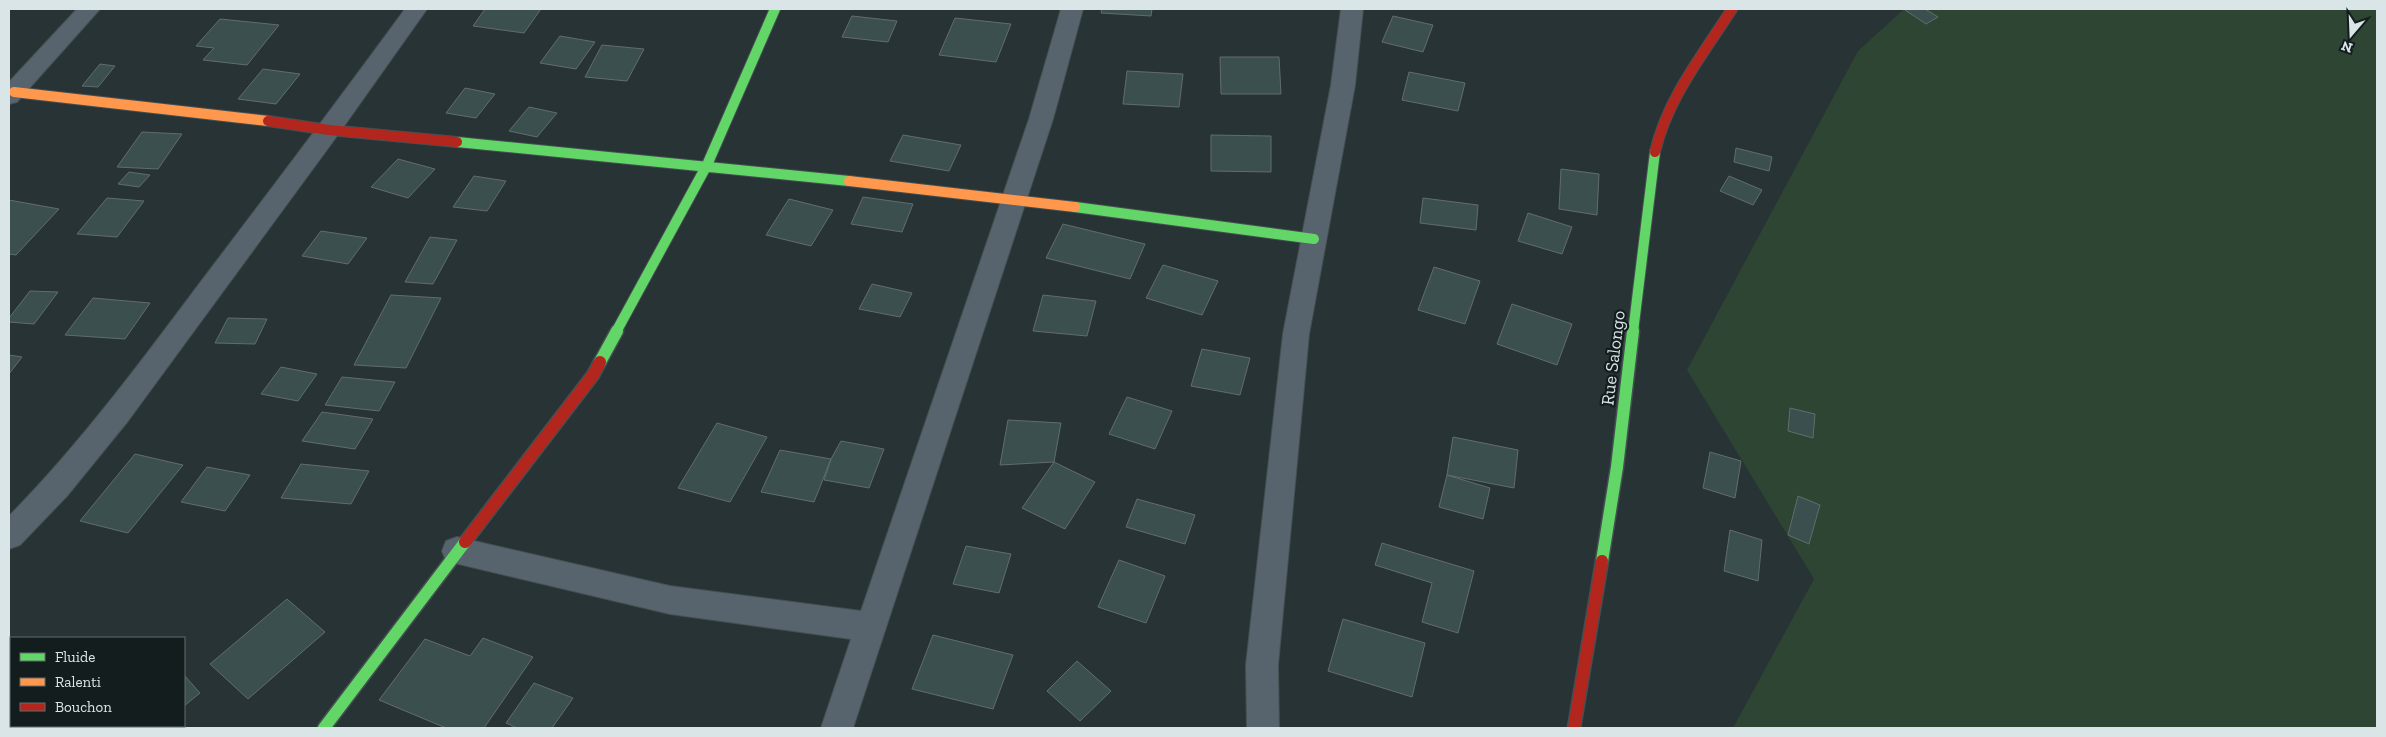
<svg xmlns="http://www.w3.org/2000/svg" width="2386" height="737" font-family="'Zilla Slab',serif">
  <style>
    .green { fill: #2d4532 }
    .building { fill: #3b504e; stroke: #636c6c }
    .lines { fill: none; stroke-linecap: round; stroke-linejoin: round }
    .street-casing { stroke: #454f51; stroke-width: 2 }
    .fast-far1-casing { stroke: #454f51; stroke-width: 12 }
    .fast-casing { stroke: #454f51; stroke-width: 15 }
    .slow-casing { stroke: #454f51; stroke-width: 12 }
    .jam-far1-casing { stroke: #454f51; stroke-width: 12 }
    .jam-casing { stroke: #454f51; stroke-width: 15 }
    .street { fill: #57646d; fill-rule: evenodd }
    .fast-far1 { stroke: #63d668; stroke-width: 10 }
    .fast { stroke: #63d668; stroke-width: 12 }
    .slow { stroke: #ff974d; stroke-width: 10 }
    .jam-far1 { stroke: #b3261e; stroke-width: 10 }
    .jam { stroke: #b3261e; stroke-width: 12 }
    .labels { text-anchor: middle; stroke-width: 4.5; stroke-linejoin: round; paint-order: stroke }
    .street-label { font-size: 18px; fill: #d9e5e7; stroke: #141d1e }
  </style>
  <rect width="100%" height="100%" fill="#283335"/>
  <path class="green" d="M1904 9H2377V728H1733L1814 579 1687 370 1858 51Z"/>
  <path class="building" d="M485 9H541L524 33 473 26Z
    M1102 9H1152L1151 16 1101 13Z
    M1907 9H1925L1938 17 1926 24 1905 10Z
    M852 16 897 21 888 42 842 37Z
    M1393 16 1433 25 1423 52 1382 42Z
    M955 18 1011 24 996 62 939 55Z
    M220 19 279 25 247 65 203 60 214 48 196 46Z
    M560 36 595 42 576 69 540 63Z
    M602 45 644 49 627 81 585 77Z
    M1220 57H1279L1281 94H1221Z
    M100 64 115 66 98 87 82 86Z
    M263 69 300 74 276 104 238 99Z
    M1127 71 1183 74 1179 107 1123 104Z
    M1409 72 1465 83 1458 111 1402 100Z
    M465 88 495 94 476 118 446 113Z
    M529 107 557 113 537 137 509 131Z
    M142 132 182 134 158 169 117 167Z
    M903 135 961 145 949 171 890 161Z
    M1211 135 1271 136V172L1211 171Z
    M1736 148 1772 157 1769 171 1734 162Z
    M398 159 435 169 408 198 371 187Z
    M1561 169 1599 174 1597 215 1559 209Z
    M129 172 150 175 139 187 118 184Z
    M474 176 506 181 487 211 453 207Z
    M1729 176 1762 190 1753 205 1720 191Z
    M863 197 913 204 902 232 851 224Z
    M107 198 144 201 117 237 77 234Z
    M1423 198 1478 205 1476 230 1420 223Z
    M789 199 833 210 811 246 766 235Z
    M9 200 59 209 16 255 9 254Z
    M1528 213 1572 227 1562 254 1518 241Z
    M1063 224 1145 244 1130 279 1046 258Z
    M321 231 367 238 348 264 302 256Z
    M430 237 457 240 433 284 405 282Z
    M1163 265 1218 281 1202 315 1146 298Z
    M1434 267 1480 281 1465 324 1418 310Z
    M872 284 912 293 900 317 859 309Z
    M30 291 58 292 34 324 9 322V318Z
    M391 295 441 298 406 368 354 365Z
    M1043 295 1096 301 1087 336 1033 331Z
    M93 298 150 303 125 339 65 335Z
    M1512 304 1572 324 1557 365 1497 344Z
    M228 318 267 319 255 344 215 343Z
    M1202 349 1250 358 1240 395 1191 386Z
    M9 355 22 357 9 374Z
    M281 367 317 374 298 401 261 394Z
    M342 377 395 382 379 411 325 405Z
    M1127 397 1172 411 1155 449 1109 434Z
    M1790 408 1815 414 1813 438 1788 431Z
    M322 412 373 419 355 449 302 441Z
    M1008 420 1061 423 1054 462 1000 465Z
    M717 423 767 437 730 502 678 488Z
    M1453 437 1518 450 1514 488 1447 475Z
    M841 441 884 449 869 488 824 480 831 459Z
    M780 450 831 459 814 502 761 492Z
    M1710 452 1741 461 1735 498 1703 488Z
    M135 454 183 465 128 533 80 521Z
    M1054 462 1095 482 1065 529 1022 508Z
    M301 464 369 471 351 504 281 498Z
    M207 467 250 475 225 511 181 502Z
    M1447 475 1490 488 1483 519 1439 507Z
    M1798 496 1820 505 1809 544 1788 535Z
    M1137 499 1195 515 1185 544 1126 527Z
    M1730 530 1762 540 1758 581 1724 571Z
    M1382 543 1474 571 1458 633 1422 622 1432 583 1375 565Z
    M966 546 1011 554 999 593 953 584Z
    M1119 560 1165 576 1146 623 1098 607Z
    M287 599 325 632 248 699 210 664Z
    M1343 619 1425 643 1412 697 1328 671Z
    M933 635 1013 655 993 709 912 689Z
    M483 638 533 657 484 728H446L379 700 425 639 470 656Z
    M1077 661 1111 691 1080 721 1047 691Z
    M184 675 200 693 184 706Z
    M534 683 573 698 552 728H517L506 723Z
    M121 726H159L156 728H124Z"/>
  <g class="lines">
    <defs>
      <path id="street" d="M77 9H100L17 102 9 104V82Z
        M405 9H427L337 136 128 421 67 496 20 545 9 549V516C78 446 137 367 196 288 266 196 336 103 405 9Z
        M1061 9H1083L1053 119 853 728H821L851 639 670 614 446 561 442 551 446 541 457 537 670 586 861 611 1029 119Z
        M1341 9H1363L1355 85 1309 334 1278 665 1279 728H1247L1246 665 1283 334 1331 85Z"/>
      <path id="fast-far1" d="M457 142 849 181
        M1075 207 1314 239
        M616 332 707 165 775 9
        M1633 332 1655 152"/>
      <path id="fast" d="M600 362 617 331
        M1602 561 1617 467 1633 331
        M324 728 465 542"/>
      <path id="slow" d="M14 92 268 121
        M849 181 1075 207"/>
      <path id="jam-far1" d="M268 121 329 130 457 142
        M1655 152C1667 99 1703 54 1732 9"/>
      <path id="jam" d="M465 542 593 375 600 362
        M1574 728 1602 561"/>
    </defs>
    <use href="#street" class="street-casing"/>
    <use href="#fast-far1" class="fast-far1-casing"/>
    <use href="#fast" class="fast-casing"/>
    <use href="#slow" class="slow-casing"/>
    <use href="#jam-far1" class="jam-far1-casing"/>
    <use href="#jam" class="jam-casing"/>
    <use href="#street" class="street"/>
    <use href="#fast-far1" class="fast-far1"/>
    <use href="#fast" class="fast"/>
    <use href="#slow" class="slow"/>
    <use href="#jam-far1" class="jam-far1"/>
    <use href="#jam" class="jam"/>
  </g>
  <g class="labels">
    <g class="street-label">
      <text transform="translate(1613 358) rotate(-83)" y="6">Rue Salongo</text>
    </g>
  </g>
  <rect width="2386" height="737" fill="none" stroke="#d9e5e7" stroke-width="20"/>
  <rect x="10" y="637" width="175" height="90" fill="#141d1e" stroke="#636d6e"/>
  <rect x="20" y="653" width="25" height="8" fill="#63d668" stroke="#636d6e"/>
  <text x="55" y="662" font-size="15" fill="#d9e5e7">Fluide</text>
  <rect x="20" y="678" width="25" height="8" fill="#ff974d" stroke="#636d6e"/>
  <text x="55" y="687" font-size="15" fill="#d9e5e7">Ralenti</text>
  <rect x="20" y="703" width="25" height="8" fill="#b3261e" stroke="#636d6e"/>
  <text x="55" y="712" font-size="15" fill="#d9e5e7">Bouchon</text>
  <g transform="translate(2351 35) rotate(199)" stroke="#141d1e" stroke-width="4" paint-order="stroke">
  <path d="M0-4L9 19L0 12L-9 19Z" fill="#d9e5e7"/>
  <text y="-8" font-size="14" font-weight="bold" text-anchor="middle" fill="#d9e5e7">N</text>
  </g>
</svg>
